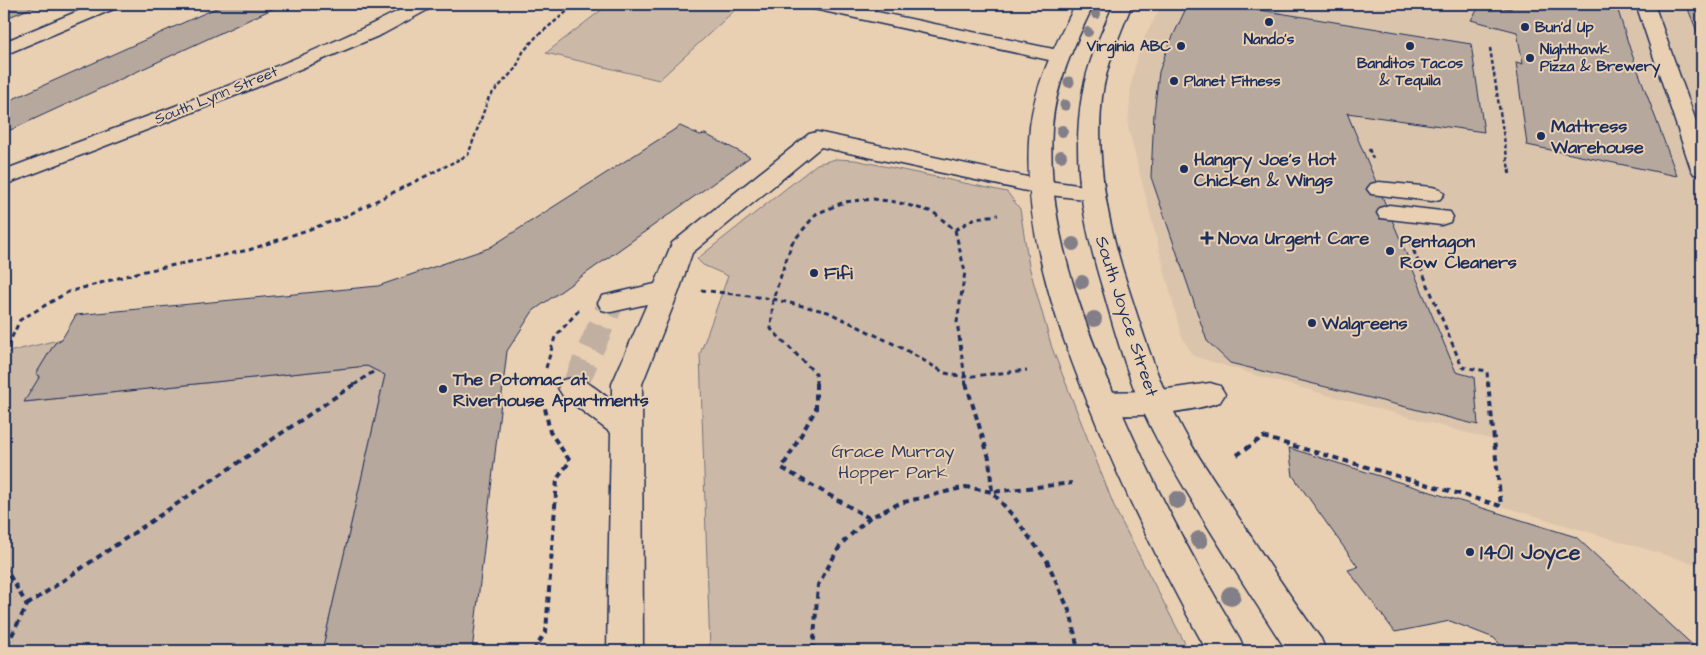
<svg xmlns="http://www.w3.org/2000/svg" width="1706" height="655" font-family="'Architects Daughter',sans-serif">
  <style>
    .built { fill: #dbc4ac }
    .green { fill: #ccb8a6; stroke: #747482 }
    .building { fill: #b7a89d; stroke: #1b2f5e }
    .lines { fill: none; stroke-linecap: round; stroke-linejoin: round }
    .minor-tunnel-far1 { stroke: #c1b0a1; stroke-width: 26; stroke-dasharray: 26 13; stroke-linecap: butt }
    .minor-tunnel { stroke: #c1b0a1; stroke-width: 32; stroke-dasharray: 32 16; stroke-linecap: butt }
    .minor-casing { stroke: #1b2f5e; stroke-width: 3 }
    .major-casing { stroke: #1b2f5e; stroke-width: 3 }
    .path-far2 { stroke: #1b2f5e; stroke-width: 2.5; stroke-dasharray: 4 2.5; stroke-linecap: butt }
    .path-far1 { stroke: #1b2f5e; stroke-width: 3; stroke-dasharray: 5 4; stroke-linecap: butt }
    .path { stroke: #1b2f5e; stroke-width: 4; stroke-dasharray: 6 4.5; stroke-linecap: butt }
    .minor { fill: #ead0b2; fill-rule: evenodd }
    .major { fill: #ead0b2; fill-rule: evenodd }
    .tree { fill: #827f88 }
    .poi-dot { fill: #1b2f5e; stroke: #ead0b2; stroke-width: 2 }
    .labels { text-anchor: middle; stroke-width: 4; stroke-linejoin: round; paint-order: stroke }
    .far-poi-label { font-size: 15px; font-weight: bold; fill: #1b2f5e; stroke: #ead0b2; text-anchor: start }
    .far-street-label { font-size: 15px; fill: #1b2f5e; stroke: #ead0b2 }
    .poi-label { font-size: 18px; font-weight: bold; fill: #1b2f5e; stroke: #ead0b2; text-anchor: start }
    .street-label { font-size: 18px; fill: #1b2f5e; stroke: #ead0b2 }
    .park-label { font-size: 18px; fill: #2d3d65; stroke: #ead0b2 }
    .near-poi-label { font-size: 21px; font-weight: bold; fill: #1b2f5e; stroke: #ead0b2; text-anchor: start }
  </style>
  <rect width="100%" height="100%" fill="#ead0b2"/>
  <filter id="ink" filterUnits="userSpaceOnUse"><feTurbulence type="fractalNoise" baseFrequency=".02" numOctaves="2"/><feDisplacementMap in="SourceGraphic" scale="10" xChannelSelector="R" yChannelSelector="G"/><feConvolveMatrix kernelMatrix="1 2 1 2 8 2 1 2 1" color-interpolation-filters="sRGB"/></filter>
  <g filter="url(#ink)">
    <path class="built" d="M1162 4H1702V566L1501 506 1493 440 1265 378 1193 356 1181 335 1128 127 1131 83 1141 44Z"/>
    <path class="green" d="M609 4H707L735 10 659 80 546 53Z
      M836 159 855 160 1007 192 1020 209 1029 266 1052 348 1116 511 1189 651H710L700 354 728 276 703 265 697 259 817 164Z
      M62 339 55 343 36 374 40 376 25 402 367 366 385 375 322 651H4V353Z"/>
    <path class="building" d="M4 4H41L4 19Z
      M225 4H283L4 133V103Z
      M1188 4H1223L1471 44 1484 132 1347 113 1456 372 1474 377 1478 425 1230 363 1207 341 1151 177 1154 113 1159 72 1167 49Z
      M1481 4 1511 9V4H1616L1630 49 1677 176 1527 145 1516 62 1523 64 1517 32 1471 20Z
      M1686 4H1702V44Z
      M680 126 700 135 705 134 750 157 533 311 507 351 472 651H322L385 375 367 366 24 402 40 376 36 374 55 343 62 339 76 315 378 286 489 248Z
      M1289 448 1576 537 1699 651H1506L1494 638 1450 621 1395 632 1348 570 1358 567 1293 476Z"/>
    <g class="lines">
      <path class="minor-tunnel-far1" d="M575 385 611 303"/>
      <path class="minor-tunnel" d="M573 388 575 383"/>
      <defs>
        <path id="minor" d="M95 4H119L116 8 4 55V42Z
          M805 4H839L1058 50 1065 52 1068 56 1065 60 1058 62 814 9 808 8Z
          M1636 4H1654L1702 138V176L1694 174 1691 169Z
          M817 132 1041 180 1100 188 1104 193 1100 198 1092 200 1041 194 821 147 692 253 679 291 642 384 643 651H607L611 433 563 396 558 388 563 380C583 374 596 389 612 401V384L647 304 611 312 602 310 598 303 602 296 655 284 672 243 809 134Z
          M1379 182 1432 187 1440 189 1444 194 1440 199 1432 201 1371 194 1367 189 1371 184Z
          M1389 205 1450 212 1453 217 1450 222 1441 225 1380 218 1377 213 1380 208Z
          M1210 383 1220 386 1225 394 1220 402C1190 412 1121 421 1092 411L1087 403 1092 395 1102 392 1154 391Z"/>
        <path id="major" d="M412 4H434L431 8 383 34 255 88 4 185V170C139 118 283 71 412 4Z
          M1076 4H1094C1075 43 1055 84 1052 128 1046 226 1082 320 1120 408 1155 488 1195 564 1240 639L1245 651H1207C1167 580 1131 506 1099 430 1060 335 1020 232 1030 127 1035 83 1056 43 1076 4Z
          M1114 4H1132C1120 34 1106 65 1102 97 1095 161 1108 226 1128 287 1142 330 1155 373 1175 414 1190 446 1211 475 1230 504 1259 550 1289 595 1321 639L1326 651H1287C1260 610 1234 569 1208 527 1186 490 1163 454 1145 415 1127 375 1115 332 1103 290 1084 228 1071 161 1082 96 1087 64 1101 34 1114 4Z"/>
      </defs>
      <use href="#minor" class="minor-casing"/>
      <use href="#major" class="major-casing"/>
      <path class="path-far2" d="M1490 48 1509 170
        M1369 149 1374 161
        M438 170 468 155 489 97 516 68 523 52 536 37 576 4"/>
      <path class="path-far1" d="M1509 169 1510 176
        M955 230 975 218 998 215
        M1410 242 1462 367 1487 371 1488 385
        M701 290 773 299 828 312 904 349 945 373 964 377 1027 370
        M4 354 20 320 68 292 140 272 249 250 342 218 440 169
        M546 368 555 337 579 310
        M354 385 376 370
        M816 385V374L771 329 773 299 792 243 816 214 844 202 873 199 896 202 933 212 955 230 965 272 957 322 966 385"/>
      <path class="path" d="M816 383V409L782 468 869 518
        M966 383 989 458 992 492 1072 483
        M1237 455 1263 437 1501 506 1488 383
        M4 566 27 605 4 651
        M27 605 356 383
        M533 651 546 632 557 479 570 461 550 432 545 408
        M813 651 818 585 841 544 869 518 900 503 966 487 992 492 1014 517 1047 561 1071 615 1078 651"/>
      <use href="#minor" class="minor"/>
      <use href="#major" class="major"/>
    </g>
    <g class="tree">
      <circle cx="1096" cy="14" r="5"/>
      <circle cx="1088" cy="32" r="5"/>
      <circle cx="1069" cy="82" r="5.5"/>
      <circle cx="1065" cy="105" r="5.5"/>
      <circle cx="1062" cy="131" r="6"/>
      <circle cx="1061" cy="156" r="6"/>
      <circle cx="1073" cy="244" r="7"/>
      <circle cx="1082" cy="282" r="7"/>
      <circle cx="1094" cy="319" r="8"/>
      <circle cx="1177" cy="500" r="9"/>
      <circle cx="1199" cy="540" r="9"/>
      <circle cx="1231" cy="596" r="10"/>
    </g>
  </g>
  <g class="poi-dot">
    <circle cx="1269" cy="22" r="5"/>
    <circle cx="1525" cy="27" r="5"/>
    <circle cx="1181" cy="46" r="5"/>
    <circle cx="1410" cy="46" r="5"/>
    <circle cx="1530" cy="58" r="5"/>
    <circle cx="1174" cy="81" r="5"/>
    <circle cx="1541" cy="136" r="5"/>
    <circle cx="1184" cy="169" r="5"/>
    <path d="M1204.5 230.5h5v5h5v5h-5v5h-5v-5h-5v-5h5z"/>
    <circle cx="1390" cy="251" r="5"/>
    <circle cx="814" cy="273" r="5"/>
    <circle cx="1312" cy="323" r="5"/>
    <circle cx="443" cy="389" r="5"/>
    <circle cx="1470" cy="552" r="5"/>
  </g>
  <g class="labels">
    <g class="far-poi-label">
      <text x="1535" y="32">Bun'd Up</text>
      <text x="1269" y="44" text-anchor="middle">Nando's</text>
      <text x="1171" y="51" text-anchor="end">Virginia ABC</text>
      <text x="1540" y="54">Nighthawk<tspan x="1540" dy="17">Pizza &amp; Brewery</tspan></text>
      <text x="1410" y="68" text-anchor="middle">Banditos Tacos<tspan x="1410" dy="17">&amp; Tequila</tspan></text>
      <text x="1184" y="86">Planet Fitness</text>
    </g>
    <g class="far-street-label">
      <text transform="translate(216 95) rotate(-22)" y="5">South Lynn Street</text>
    </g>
    <g class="poi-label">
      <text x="1551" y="132">Mattress<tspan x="1551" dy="21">Warehouse</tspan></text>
      <text x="1194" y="165">Hangry Joe's Hot<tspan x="1194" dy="21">Chicken &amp; Wings</tspan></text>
      <text x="1218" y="244">Nova Urgent Care</text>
      <text x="1400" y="247">Pentagon<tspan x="1400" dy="21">Row Cleaners</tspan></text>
      <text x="824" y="279">Fifi</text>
      <text x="1322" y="329">Walgreens</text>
      <text x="453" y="385">The Potomac at<tspan x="453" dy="21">Riverhouse Apartments</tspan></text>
    </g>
    <g class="street-label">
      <text transform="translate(1127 316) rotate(72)" y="6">South Joyce Street</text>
    </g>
    <g class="park-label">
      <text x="893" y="457">Grace Murray<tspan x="893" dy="21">Hopper Park</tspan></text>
    </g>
    <g class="near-poi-label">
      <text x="1480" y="559">1401 Joyce</text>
    </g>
  </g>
  <rect width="1706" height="655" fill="none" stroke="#ead0b2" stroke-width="20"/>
  <rect x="10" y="10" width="1686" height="635" fill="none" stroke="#1b2f5e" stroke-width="2" filter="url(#ink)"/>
</svg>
